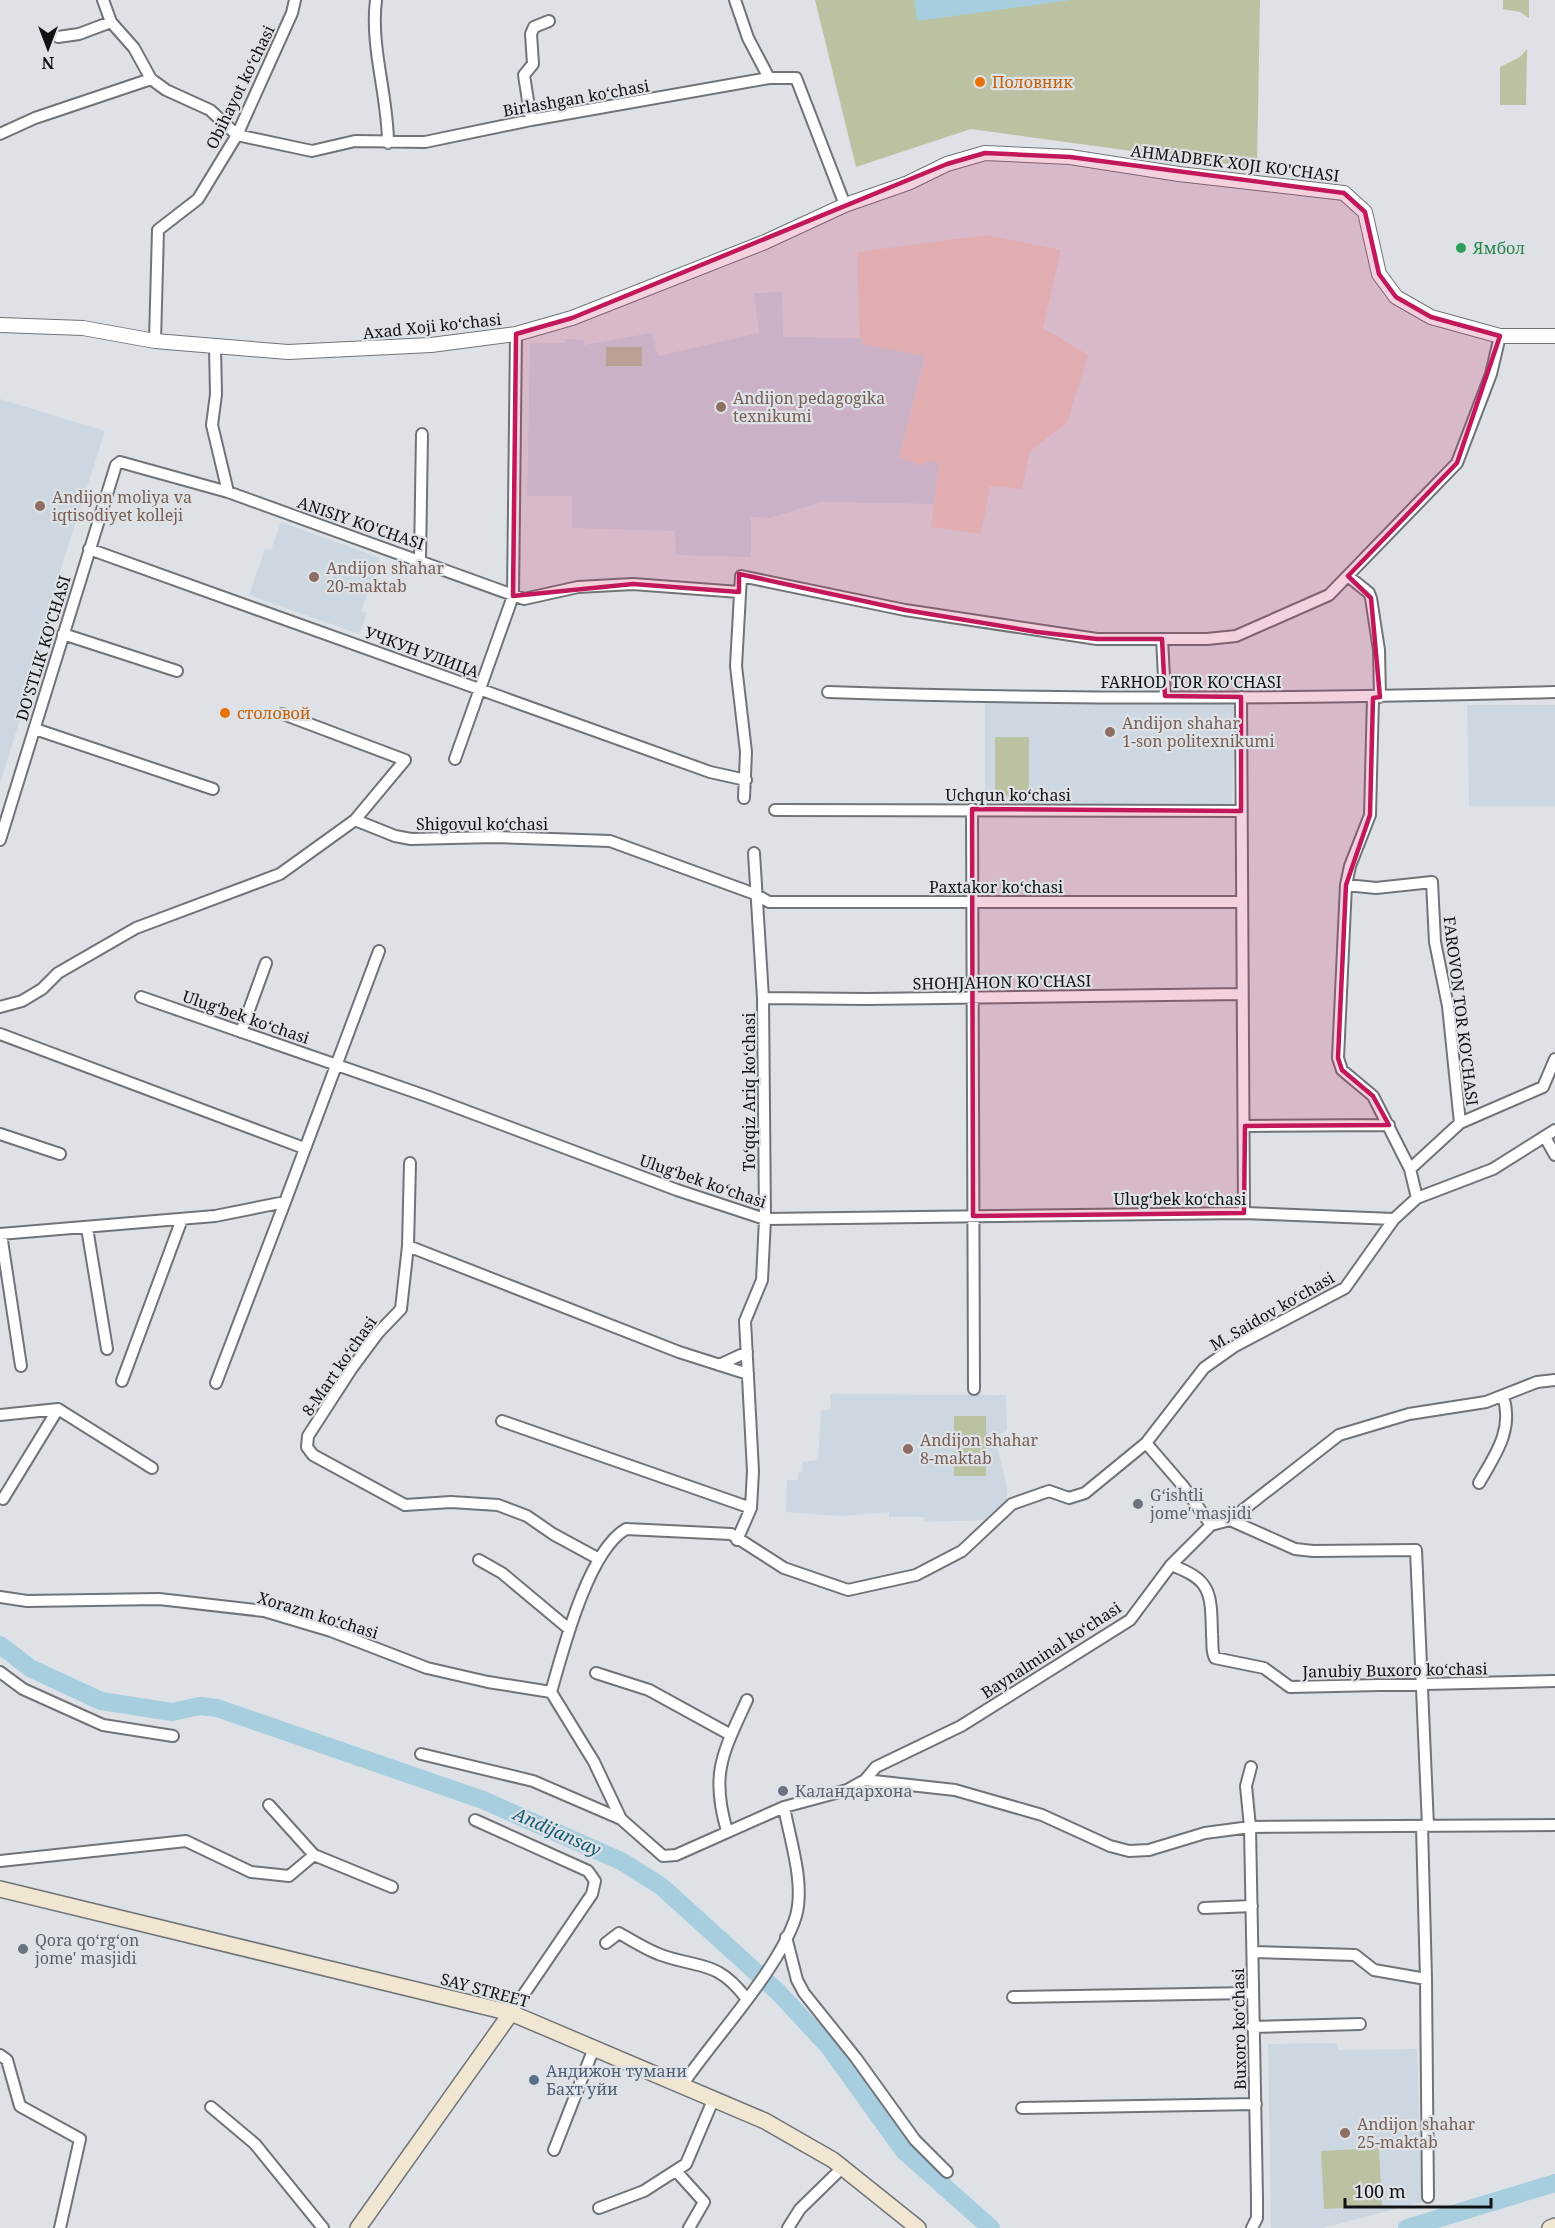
<svg xmlns="http://www.w3.org/2000/svg" width="1555" height="2228" font-family="'Noto Serif',serif">
  <style>
    .industrial { fill: #e9d2c7 }
    .built { fill: #cdd7e1 }
    .green { fill: #bbc2a2 }
    .water { fill: #a7cede }
    .lines { fill: none; stroke-linecap: round; stroke-linejoin: round }
    .river { stroke: #a7cede; stroke-width: 18 }
    .minor-casing { stroke: #707478; stroke-width: 14 }
    .tertiary-casing { stroke: #707478; stroke-width: 16 }
    .secondary-casing { stroke: #707478; stroke-width: 18 }
    .minor { stroke: #fff; stroke-width: 10 }
    .tertiary { stroke: #fff; stroke-width: 14 }
    .secondary { stroke: #f1e6d1; stroke-width: 15 }
    .marked { fill: #c2185b; fill-opacity: 0.2; stroke: #c2185b; stroke-width: 4.5; stroke-linejoin: round }
    .food-dot { fill: #e8710a; stroke: #dee2e6; stroke-width: 2 }
    .leisure-dot { fill: #2e9e5b; stroke: #dee2e6; stroke-width: 2 }
    .education-dot { fill: #8d6e63; stroke: #dee2e6; stroke-width: 2 }
    .worship-dot { fill: #6b7280; stroke: #dee2e6; stroke-width: 2 }
    .service-dot { fill: #5c6f8a; stroke: #dee2e6; stroke-width: 2 }
    .labels { text-anchor: middle; stroke-width: 4.5; stroke-linejoin: round; paint-order: stroke }
    .food-label { font-size: 16px; fill: #c56008; stroke: #dee2e6; text-anchor: start }
    .street-label { font-size: 16px; fill: #111213; stroke: #dee2e6 }
    .leisure-label { font-size: 16px; fill: #27864d; stroke: #dee2e6; text-anchor: start }
    .education-label { font-size: 16px; fill: #785e54; stroke: #dee2e6; text-anchor: start }
    .worship-label { font-size: 16px; fill: #5b616d; stroke: #dee2e6; text-anchor: start }
    .service-label { font-size: 16px; fill: #4e5e75; stroke: #dee2e6; text-anchor: start }
    .water-label { font-size: 18px; font-style: italic; fill: #155e76; stroke: #dee2e6 }
  </style>
  <rect width="100%" height="100%" fill="#dee2e6"/>
  <path class="industrial" d="M987 235 1061 250 1043 328 1088 355 1067 423 1030 451 1022 489 990 486 981 534 931 527 939 463 925 466 899 458 925 357 860 344 857 252Z"/>
  <path class="built" d="M782 292 783 337 862 338 861 344 925 356 899 458 925 466 926 461 939 463 934 504 821 502 770 518 751 517V557L676 555 675 531 572 528V496H527L530 343H565V339L584 340V345L652 333 658 356 759 333 754 293Z
    M0 399 105 431 57 581 51 619 0 784Z
    M281 522 380 558 361 611 367 613 359 634 249 595 265 549 271 550Z
    M985 703H1235L1232 806 985 805Z
    M1467 705H1555V806H1469Z
    M830 1394 1006 1395 1007 1430 995 1437 1007 1488V1503L989 1520 925 1522 924 1517H889V1512L841 1516 786 1512 787 1480H798V1473L803 1472 802 1462 818 1460 821 1411 831 1409Z
    M1337 2043 1338 2050 1417 2049 1422 2202 1323 2228H1271L1268 2044Z"/>
  <path class="green" d="M815 0H1260L1257 168 971 129 856 167Z
    M1503 0H1529V18L1520 12 1503 9Z
    M1527 49 1526 105H1500V67L1520 57Z
    M606 347H642V366H606Z
    M995 737H1029V796H995Z
    M954 1416H986V1476H954Z
    M1379 2148 1382 2206 1324 2209 1321 2151Z"/>
  <path class="water" d="M914 0H1071L917 21Z"/>
  <g class="lines">
    <path class="river" d="M0 1645 30 1668 101 1701 172 1712 200 1706 217 1708 483 1800 621 1861 661 1886 779 1993 829 2047 904 2151 991 2228
      M1407 2228 1555 2183"/>
    <defs>
      <path id="minor" d="M103 0 111 22 134 48 151 79
        M376 0C370 47 388 96 388 143
        M735 0 748 38 769 78H796L845 205
        M58 37 79 34 111 22
        M531 120 524 75 533 64 531 34 534 27 549 21
        M0 134 35 118 151 79 166 90 210 110 237 135 312 151 355 141 425 142 531 120 769 78
        M155 341 158 230 198 199 237 135 292 13 295 0
        M215 347 216 394 212 425 228 492
        M89 549 710 772 746 780
        M420 559 422 434
        M1348 576 1369 593 1371 598 1379 650 1380 697
        M63 634 177 671
        M1162 639 1165 696
        M828 692C1070 700 1313 699 1555 692
        M1241 697 1244 1213
        M1373 698 1370 815 1350 866 1346 885 1338 1058 1342 1070 1373 1096 1410 1169
        M35 729 213 789
        M455 759 513 596 516 334
        M744 798 746 752 736 666 741 576 905 610 1097 639H1207L1236 636 1329 595 1457 463 1491 374 1500 336
        M972 809 974 1389
        M775 810 1241 811
        M355 820 395 836 411 839 494 837 610 841 755 894 769 902H1240
        M0 840 116 465 120 462 228 492 524 599 578 587 633 584 739 592
        M1346 885 1376 888 1432 882 1435 942 1448 1006 1460 1123
        M141 997 429 1097 677 1190 765 1219 1244 1213 1394 1219
        M763 998 867 999 1240 994
        M0 1007 22 1001 42 989 58 973 136 928 280 874 355 820 405 760 283 714
        M241 1032 266 963
        M0 1034 304 1148
        M1245 1126 1389 1125
        M0 1134 60 1154
        M1545 1137 1555 1155
        M410 1163 408 1246 401 1309 378 1333 352 1368 308 1436 307 1447 313 1455 405 1505 451 1502 498 1505 527 1516 553 1534 599 1559
        M1417 1198 1493 1169 1555 1130
        M87 1228 107 1349
        M0 1234 215 1216 285 1202 379 951
        M1 1234 21 1366
        M408 1246 679 1352 748 1374
        M719 1365 747 1352
        M122 1381 182 1219
        M216 1383 285 1202
        M0 1415 58 1409 152 1468
        M502 1421 751 1508
        M1146 1443 1183 1486 1211 1525
        M1479 1483C1495 1455 1514 1430 1503 1396
        M3 1499 58 1409
        M1230 1520 1295 1549 1313 1551 1416 1550 1428 1826
        M737 1540 751 1508 753 1471 745 1321 762 1280 765 1219 763 998 754 853
        M479 1560 502 1573 569 1629
        M1171 1565C1212 1580 1211 1593 1212 1635 1213 1643 1211 1651 1215 1658L1264 1668 1290 1687 1555 1681
        M0 1597 27 1601 159 1599 264 1611 331 1631 427 1668 488 1682 551 1692
        M0 1672 23 1689 103 1725 173 1736
        M596 1673 649 1690 731 1735
        M551 1692C563 1650 588 1551 626 1529L731 1534 784 1568 848 1590 916 1575 962 1551 1012 1504 1049 1491 1069 1498 1085 1493 1146 1443 1204 1368 1235 1346 1345 1288 1394 1219 1417 1198 1410 1169 1460 1123 1543 1087 1555 1059
        M551 1692 594 1762 621 1819 663 1856 676 1855 784 1807 847 1790 865 1780 876 1767 961 1726 1130 1620 1171 1565 1211 1525 1230 1520 1339 1435 1409 1414 1486 1402 1537 1382 1555 1380
        M421 1754 533 1781 621 1819
        M1251 1767 1246 1786 1250 1827 1257 2198V2218L1252 2228
        M865 1780 955 1790 1042 1815 1110 1846 1129 1851 1149 1850 1205 1833 1250 1827 1555 1825
        M269 1805 314 1855
        M475 1820 588 1871 595 1881 592 1894 511 2013
        M1422 1826 1426 1979 1428 2197
        M727 1831C710 1773 723 1753 747 1700
        M0 1861 186 1841 251 1872 289 1876 314 1855 392 1887
        M1204 1908 1252 1906
        M786 1937 797 1980 804 1993 856 2058 915 2140 947 2172
        M606 1943 619 1933C633 1941 647 1950 661 1955 701 1969 717 1960 746 1998
        M1253 1952 1355 1955 1374 1970 1426 1979
        M1013 1997 1251 1993
        M1252 2027 1360 2024
        M0 2055 7 2060 20 2106 80 2139 60 2228
        M683 2084C715 2037 780 1968 796 1916 805 1883 790 1840 784 1807
        M211 2107 255 2144 323 2228
        M1022 2108 1256 2104
        M554 2150 594 2048
        M676 2171 704 2202 689 2228
        M599 2208 644 2191 686 2164 714 2098
        M788 2228 800 2209 842 2168"/>
      <path id="tertiary" d="M0 325 83 328 155 341 288 352 431 345 516 334 572 318 765 242 845 205 908 183 947 164 985 153 1070 157 1179 174 1344 193 1365 212 1379 274 1396 297 1431 317 1500 336H1555"/>
      <path id="secondary" d="M0 1889 511 2013 765 2121 833 2160 918 2228
        M358 2228 511 2013
        M1550 2228 1555 2226"/>
    </defs>
    <use href="#minor" class="minor-casing"/>
    <use href="#tertiary" class="tertiary-casing"/>
    <use href="#secondary" class="secondary-casing"/>
    <use href="#minor" class="minor"/>
    <use href="#tertiary" class="tertiary"/>
    <use href="#secondary" class="secondary"/>
  </g>
  <path class="marked" d="M985 153 1070 157 1344 193 1365 212 1379 274 1396 297 1431 317 1500 336 1457 463 1348 576 1371 598 1380 697 1373 698 1370 815 1346 885 1338 1058 1342 1070 1373 1096 1389 1125 1245 1126 1244 1213 973 1216 972 809 1241 811V697L1165 696 1162 639H1097L1037 632 905 610 739 574V592L633 584 513 596 516 334 572 318 947 164Z"/>
  <g class="food-dot">
    <circle cx="980" cy="82" r="6"/>
    <circle cx="225" cy="713" r="6"/>
  </g>
  <circle class="leisure-dot" cx="1461" cy="248" r="6"/>
  <g class="education-dot">
    <circle cx="721" cy="407" r="6"/>
    <circle cx="40" cy="506" r="6"/>
    <circle cx="314" cy="577" r="6"/>
    <circle cx="1110" cy="732" r="6"/>
    <circle cx="908" cy="1449" r="6"/>
    <circle cx="1345" cy="2133" r="6"/>
  </g>
  <g class="worship-dot">
    <circle cx="1138" cy="1504" r="6"/>
    <circle cx="783" cy="1791" r="6"/>
    <circle cx="23" cy="1949" r="6"/>
  </g>
  <circle class="service-dot" cx="534" cy="2080" r="6"/>
  <g class="labels">
    <g class="food-label">
      <text x="992" y="88">Половник</text>
      <text x="237" y="719">столовой</text>
    </g>
    <g class="street-label">
      <text transform="translate(240 87) rotate(-64)" y="6">Obihayot koʻchasi</text>
      <text transform="translate(576 98) rotate(-10)" y="6">Birlashgan koʻchasi</text>
      <text transform="translate(1235 163) rotate(7)" y="6">AHMADBEK XOJI KO'CHASI</text>
      <text transform="translate(432 326) rotate(-6)" y="6">Axad Xoji koʻchasi</text>
      <text transform="translate(361 523) rotate(19)" y="6">ANISIY KO'CHASI</text>
      <text transform="translate(43 648) rotate(-73)" y="6">DO'STLIK KO'CHASI</text>
      <text transform="translate(422 652) rotate(20)" y="6">УЧКУН УЛИЦА</text>
      <text x="1191" y="688">FARHOD TOR KO'CHASI</text>
      <text x="1008" y="801">Uchqun koʻchasi</text>
      <text x="482" y="830">Shigovul koʻchasi</text>
      <text x="996" y="893">Paxtakor koʻchasi</text>
      <text transform="translate(1002 982) rotate(-1)" y="6">SHOHJAHON KO'CHASI</text>
      <text transform="translate(1461 1011) rotate(83)" y="6">FAROVON TOR KO'CHASI</text>
      <text transform="translate(246 1017) rotate(19)" y="6">Ulugʻbek koʻchasi</text>
      <text transform="translate(749 1092) rotate(-90)" y="6">Toʻqqiz Ariq koʻchasi</text>
      <text transform="translate(703 1181) rotate(19)" y="6">Ulugʻbek koʻchasi</text>
      <text x="1180" y="1205">Ulugʻbek koʻchasi</text>
      <text transform="translate(1272 1311) rotate(-30)" y="6">M. Saidov koʻchasi</text>
      <text transform="translate(339 1366) rotate(-55)" y="6">8-Mart koʻchasi</text>
      <text transform="translate(318 1615) rotate(17)" y="6">Xorazm koʻchasi</text>
      <text transform="translate(1051 1650) rotate(-33)" y="6">Baynalminal koʻchasi</text>
      <text transform="translate(1395 1670) rotate(-1)" y="6">Janubiy Buxoro koʻchasi</text>
      <text transform="translate(485 1990) rotate(15)" y="6">SAY STREET</text>
      <text transform="translate(1239 2029) rotate(-91)" y="6">Buxoro koʻchasi</text>
    </g>
    <g class="leisure-label">
      <text x="1473" y="254">Ямбол</text>
    </g>
    <g class="education-label">
      <text x="733" y="404">Andijon pedagogika<tspan x="733" dy="18">texnikumi</tspan></text>
      <text x="52" y="503">Andijon moliya va<tspan x="52" dy="18">iqtisodiyet kolleji</tspan></text>
      <text x="326" y="574">Andijon shahar<tspan x="326" dy="18">20-maktab</tspan></text>
      <text x="1122" y="729">Andijon shahar<tspan x="1122" dy="18">1-son politexnikumi</tspan></text>
      <text x="920" y="1446">Andijon shahar<tspan x="920" dy="18">8-maktab</tspan></text>
      <text x="1357" y="2130">Andijon shahar<tspan x="1357" dy="18">25-maktab</tspan></text>
    </g>
    <g class="worship-label">
      <text x="1150" y="1501">Gʻishtli<tspan x="1150" dy="18">jome' masjidi</tspan></text>
      <text x="795" y="1797">Каландархона</text>
      <text x="35" y="1946">Qora qoʻrgʻon<tspan x="35" dy="18">jome' masjidi</tspan></text>
    </g>
    <g class="service-label">
      <text x="546" y="2077">Андижон тумани<tspan x="546" dy="18">Бахт уйи</tspan></text>
    </g>
    <g class="water-label">
      <text transform="translate(557 1832) rotate(24)" y="6">Andijansay</text>
    </g>
  </g>
  <g transform="translate(48 48) rotate(180)" stroke="#dee2e6" stroke-width="4.5" paint-order="stroke">
  <path d="M0-4.5L10 22L0 15L-10 22Z" fill="#111213"/>
  <text y="-9" font-size="16" font-weight="bold" text-anchor="middle" fill="#111213">N</text>
  </g>
  <path d="M1345 2198v9h146v-9" fill="none" stroke="#111213" stroke-width="3"/>
  <text x="1354" y="2198" font-size="18" fill="#111213" stroke="#dee2e6" stroke-width="4.5" paint-order="stroke">100 m</text>
</svg>
